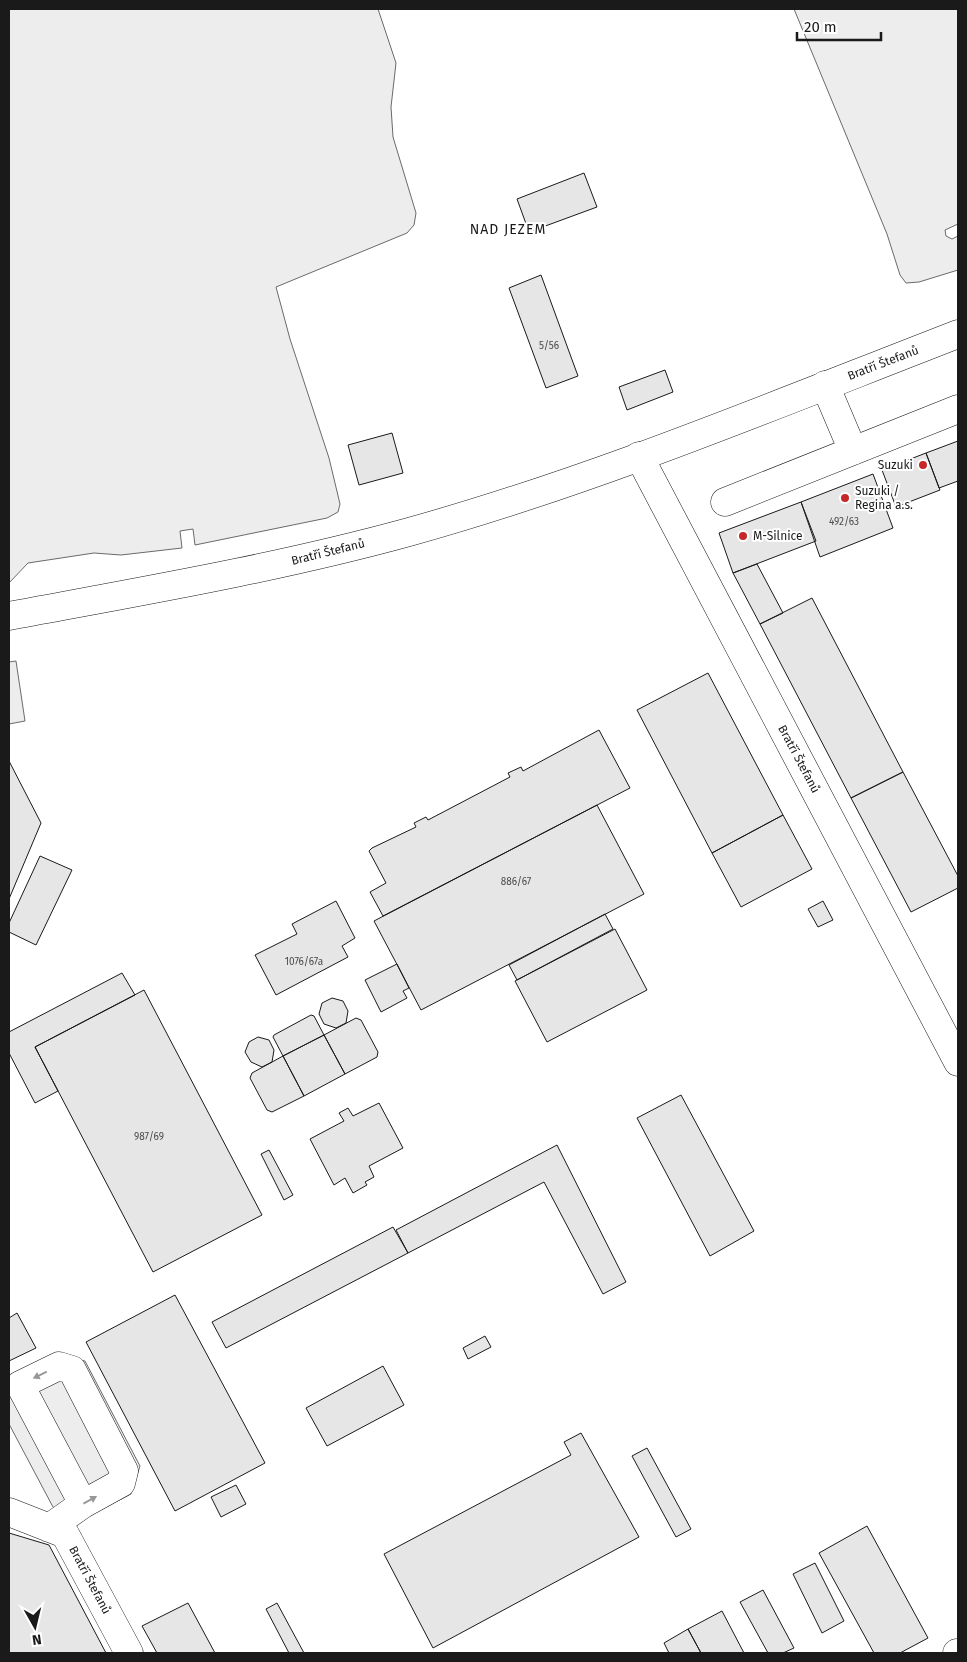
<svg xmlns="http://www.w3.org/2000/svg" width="967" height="1662" font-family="'Fira Sans',sans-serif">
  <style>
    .built { fill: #ededed; stroke: #6a6a6a }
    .building { fill: #e6e6e6; stroke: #1a1a1a }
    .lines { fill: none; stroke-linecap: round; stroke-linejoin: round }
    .minor-casing { stroke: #1a1a1a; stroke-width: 29 }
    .major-casing { stroke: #1a1a1a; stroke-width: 29 }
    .minor { stroke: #fff; stroke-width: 28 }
    .major { stroke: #fff; stroke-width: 28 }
    .oneway { fill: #989898 }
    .poi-dot { fill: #c62828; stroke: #fff; stroke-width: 2 }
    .labels { text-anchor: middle; stroke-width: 4; stroke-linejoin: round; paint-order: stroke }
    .number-label { font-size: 10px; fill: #4d4d4d }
    .street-label { font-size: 12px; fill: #1a1a1a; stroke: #fff }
    .poi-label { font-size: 12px; fill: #1a1a1a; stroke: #fff; text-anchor: start }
    .neighbourhood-label { font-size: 14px; letter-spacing: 1px; fill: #1a1a1a; stroke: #fff }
  </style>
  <rect width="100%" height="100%" fill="#fff"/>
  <path class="built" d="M9 9H378L396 63 391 107 393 137 416 213 414 225 407 233 276 287 290 339 329 458 340 504 338 512 327 518 195 545 193 529 180 531 182 548 121 555 94 553 28 563 9 583Z
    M794 9H958V224L945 230 946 236 952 239 958 236V270L919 282 906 283 900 275 887 234Z
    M16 661 25 721 9 724V662Z
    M56 1355 85 1361 140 1466 131 1494 73 1524 53 1507 9 1424V1378Z"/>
  <path class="building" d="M584 173 597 207 529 232 517 199Z
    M541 275 578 376 546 388 509 288Z
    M665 370 673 392 627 410 619 387Z
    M392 433 403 473 359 485 348 445Z
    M958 441V481L939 488 926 453Z
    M926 453 940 490 896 507 882 470Z
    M873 474 893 528 820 557 801 502Z
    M801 502 816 541 733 573 719 533Z
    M757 564 783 613 760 624 733 573Z
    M812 598 903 772 851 798 760 624Z
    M708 673 783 815 712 853 637 710Z
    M599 730 630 788 383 916 370 892 386 883 369 851 372 848 416 827 414 823 426 817 428 820 510 777 508 773 521 767 523 771Z
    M9 761 41 823 9 899Z
    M903 772 958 876V888L911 912 851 798Z
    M597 805 644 894 421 1010 374 921Z
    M783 815 812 869 741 907 712 853Z
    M40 856 72 870 36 945 9 932V923Z
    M336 901 355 938 342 946 348 957 276 995 255 955 297 934 292 924Z
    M823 901 833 920 818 927 808 909Z
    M605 914 613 929 517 980 509 965Z
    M615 929 647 990 547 1042 515 981Z
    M397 964 409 988 403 991 407 998 381 1012 365 980Z
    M122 973 135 995 35 1047 58 1091 35 1103 9 1053V1032Z
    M144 990 262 1215 153 1272 35 1047Z
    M332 998 343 1001 348 1011 346 1023 336 1028 324 1024 319 1014 322 1003Z
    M311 1015 314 1016 324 1035 283 1056 273 1037 274 1035Z
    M356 1018 361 1020 378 1052 377 1057 345 1074 324 1035Z
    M324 1035 345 1074 304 1096 283 1056Z
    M258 1037 269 1040 274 1050 272 1062 262 1067 251 1062 245 1052 249 1042Z
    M283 1056 304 1096 272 1112 267 1110 250 1078 252 1073Z
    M681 1095 754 1231 710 1256 637 1118Z
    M379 1103 403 1148 369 1166 374 1177 365 1182 367 1185 353 1193 345 1178 334 1185 310 1139 344 1121 339 1113 348 1108 353 1116Z
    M557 1145 626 1282 603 1294 544 1182 408 1253 396 1230Z
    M269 1150 293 1195 284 1200 261 1154Z
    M393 1227 408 1253 226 1348 212 1322Z
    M175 1295 265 1463 175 1511 86 1342Z
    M17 1313 36 1348 9 1361V1318Z
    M485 1336 491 1347 468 1359 463 1348Z
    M383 1366 404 1405 327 1446 306 1408Z
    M581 1433 639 1537 433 1648 384 1554 571 1455 564 1442Z
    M647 1448 691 1529 676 1537 632 1456Z
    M236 1485 246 1504 221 1517 211 1497Z
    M867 1526 928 1638 900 1653H874L819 1553Z
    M9 1533 49 1545 106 1653H9Z
    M815 1563 844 1621 822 1633 793 1574Z
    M763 1590 794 1648 783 1653H768L740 1602Z
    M188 1603 215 1653H157L142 1626Z
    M277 1603 304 1653H289L266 1609Z
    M722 1611 744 1653H701L688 1629Z
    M688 1629 701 1653H669L664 1643Z"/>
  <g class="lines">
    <defs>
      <path id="minor" d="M825 385 853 451
        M639 456 958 1062
        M725 502 958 409
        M9 1512 65 1534 129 1653
        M49 1528 83 1504 121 1483 124 1471 72 1370 59 1366 20 1385 83 1504
        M957 1653H958"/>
      <path id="major" d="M9 616C143 591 278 568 409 532 596 480 777 404 958 334"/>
    </defs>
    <use href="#minor" class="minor-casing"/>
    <use href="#major" class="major-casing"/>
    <use href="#minor" class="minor"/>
    <use href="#major" class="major"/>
  </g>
  <defs><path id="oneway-solid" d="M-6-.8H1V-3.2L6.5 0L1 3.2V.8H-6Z" transform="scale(1.25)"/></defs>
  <g class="oneway">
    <use href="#oneway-solid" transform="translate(40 1375) rotate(154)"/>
    <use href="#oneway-solid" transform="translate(90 1500) rotate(-29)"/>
  </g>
  <g class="poi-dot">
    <circle cx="923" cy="465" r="5"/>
    <circle cx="845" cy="498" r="5"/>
    <circle cx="743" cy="536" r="5"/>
  </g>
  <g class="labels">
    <g class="number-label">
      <text x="549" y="349">5/56</text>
      <text x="844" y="525">492/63</text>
      <text x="516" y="885">886/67</text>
      <text x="304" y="965">1076/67a</text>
      <text x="149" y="1140">987/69</text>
    </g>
    <g class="street-label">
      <text transform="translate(883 363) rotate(-21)" y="4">Bratří Štefanů</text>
      <text transform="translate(328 552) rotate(-14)" y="4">Bratří Štefanů</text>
      <text transform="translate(799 759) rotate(62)" y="4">Bratří Štefanů</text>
      <text transform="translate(90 1580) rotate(62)" y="4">Bratří Štefanů</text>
    </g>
    <g class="poi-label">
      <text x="913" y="469" text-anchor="end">Suzuki</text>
      <text x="855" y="495">Suzuki /<tspan x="855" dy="14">Regina a.s.</tspan></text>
      <text x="753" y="540">M-Silnice</text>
    </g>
    <g class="neighbourhood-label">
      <text x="508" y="234">NAD JEZEM</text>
    </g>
  </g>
  <rect width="967" height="1662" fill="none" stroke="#1a1a1a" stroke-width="20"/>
  <g transform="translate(35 1627) rotate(172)" stroke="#ffffff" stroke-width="4" paint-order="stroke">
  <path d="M0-4L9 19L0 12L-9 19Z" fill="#1a1a1a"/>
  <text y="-8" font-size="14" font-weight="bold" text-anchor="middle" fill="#1a1a1a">N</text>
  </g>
  <path d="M797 32v8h84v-8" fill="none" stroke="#1a1a1a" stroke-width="2.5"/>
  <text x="804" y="32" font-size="15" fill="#1a1a1a" stroke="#ffffff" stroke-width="4" paint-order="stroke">20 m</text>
</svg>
